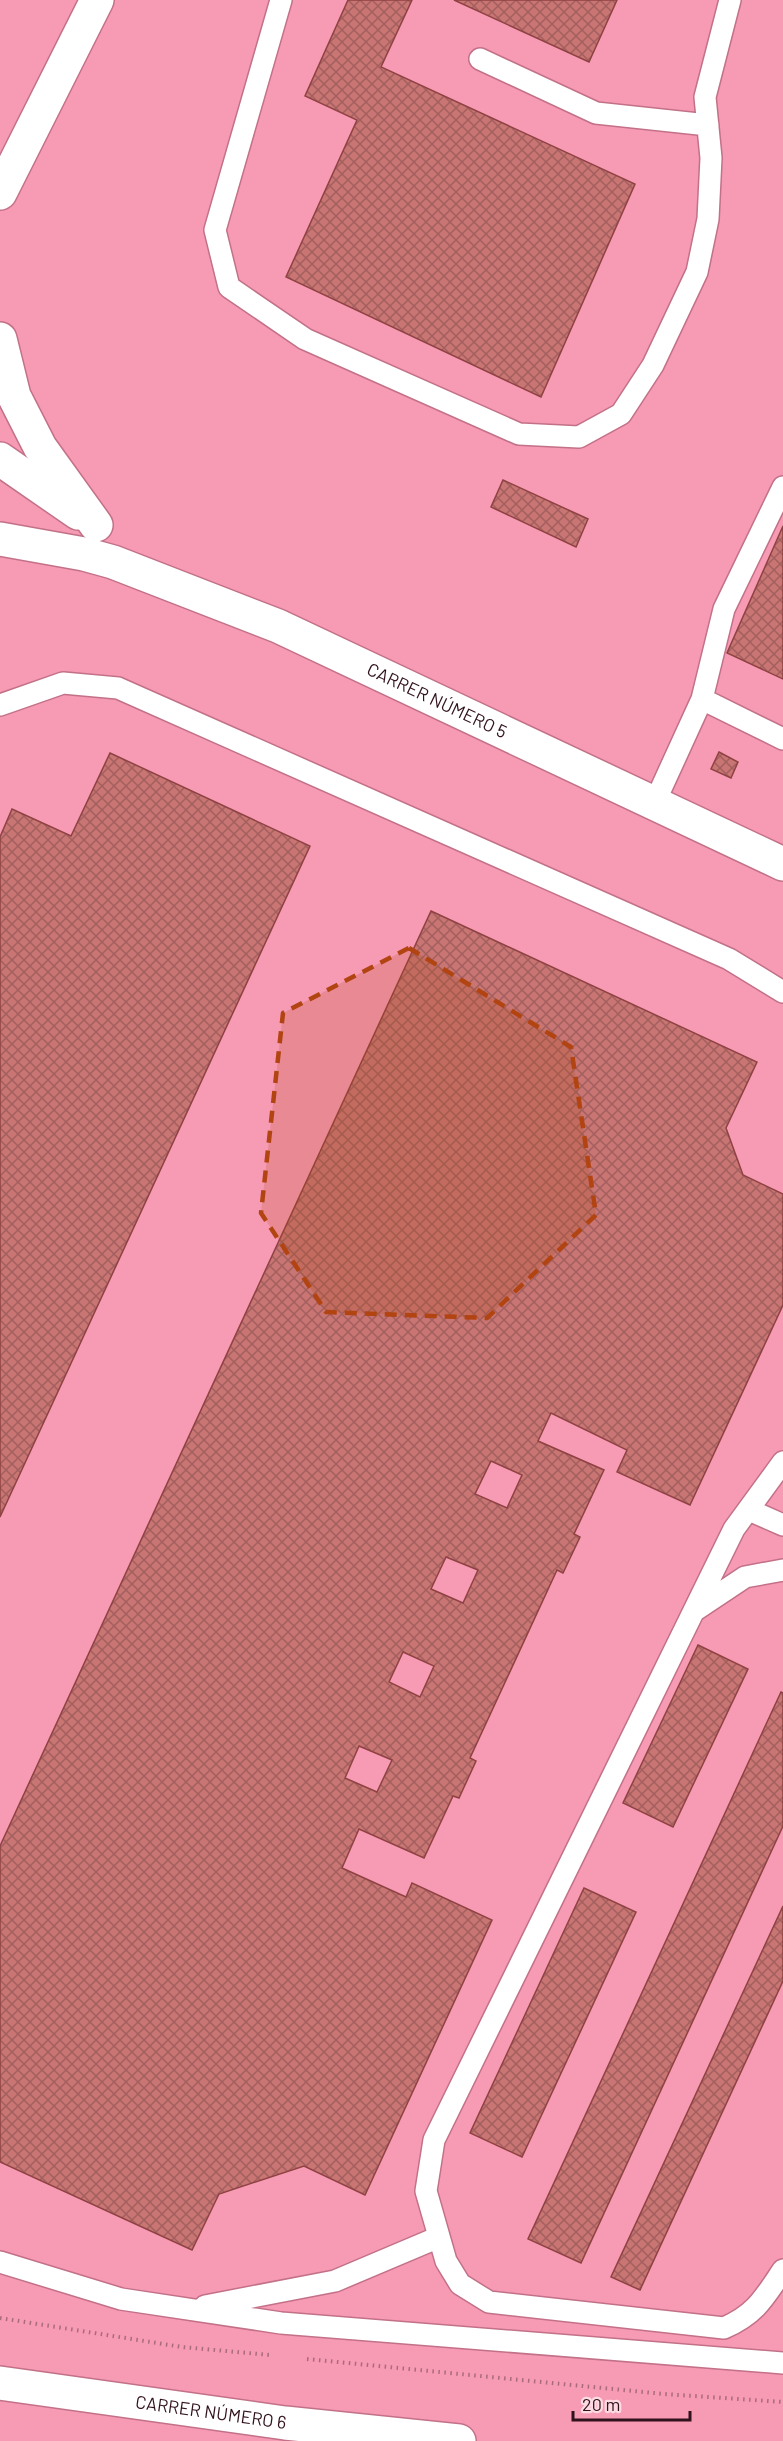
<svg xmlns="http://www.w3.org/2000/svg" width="783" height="2441" font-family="Barlow,sans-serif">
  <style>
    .built { fill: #f79ab4 }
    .building { fill: url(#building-cross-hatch); stroke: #8f4242; stroke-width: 1.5; fill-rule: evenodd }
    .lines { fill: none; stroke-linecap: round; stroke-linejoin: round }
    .service-casing { stroke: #c27188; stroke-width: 24 }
    .minor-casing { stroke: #c27188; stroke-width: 36 }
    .secondary-casing { stroke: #c27188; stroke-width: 36 }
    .path { stroke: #aa6b7c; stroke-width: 4; stroke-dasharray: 1.5 4.5; stroke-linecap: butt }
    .service { stroke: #fff; stroke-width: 21 }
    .minor { stroke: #fff; stroke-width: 33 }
    .secondary { stroke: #fff; stroke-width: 33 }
    .marked { fill: #b14411; fill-opacity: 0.2; stroke: #b14411; stroke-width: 4.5; stroke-dasharray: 12 8; stroke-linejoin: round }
    .labels { text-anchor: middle; stroke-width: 6; stroke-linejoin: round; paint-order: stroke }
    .street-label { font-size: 18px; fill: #31121c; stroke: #fedae3 }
  </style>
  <defs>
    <pattern id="building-cross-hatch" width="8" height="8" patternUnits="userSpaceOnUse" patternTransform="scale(1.5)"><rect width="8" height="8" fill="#c87573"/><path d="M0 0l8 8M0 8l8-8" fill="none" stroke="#a35f5e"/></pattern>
  </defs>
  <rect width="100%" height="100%" fill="#fea8bf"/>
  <path class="built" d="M0 0H783V2441H0Z"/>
  <path class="building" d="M348 0H412L381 67 635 184 541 397 286 277 357 120 305 96Z
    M454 0H617L589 62Z
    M503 480 588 519 576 547 491 507Z
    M783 526V679L727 653Z
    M719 752 738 762 731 778 711 769Z
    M110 753 310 846 0 1517V837L12 809 71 836Z
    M431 911 757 1062 726 1128 743 1175 783 1194V1305L690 1505 617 1472 627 1450 551 1413 538 1441 604 1470 574 1534 580 1537 563 1573 557 1570 470 1758 476 1761 459 1798 453 1796 424 1858 359 1829 342 1868 406 1897 412 1883 492 1920 365 2195 304 2166 219 2194 192 2250 0 2162V1846ZM491 1461 522 1475 507 1508 475 1494ZM446 1557 478 1570 463 1603 431 1589ZM403 1652 434 1666 420 1697 389 1682ZM359 1746 392 1760 377 1792 345 1778Z
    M698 1645 748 1669 673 1827 623 1803Z
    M781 1692 783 1693V1826L581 2263 528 2239Z
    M584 1888 636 1912 522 2157 470 2133Z
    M783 1906V1981L640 2290 611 2277Z"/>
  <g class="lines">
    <defs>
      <path id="service" d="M281 0 215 230 229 287 305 339 519 434 579 437 621 414 653 365 697 272 708 219 711 158 705 97 730 0
        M480 59 596 113 708 125
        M702 699 724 609 783 487
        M0 705 63 683 118 688 729 959 783 992
        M654 804 702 699 783 739
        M783 1462 734 1529 434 2140 426 2191 446 2261 460 2284 489 2302 724 2328C756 2314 764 2298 783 2270
        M749 1510 783 1525
        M694 1611 745 1577 783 1570
        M0 2262 121 2299 281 2323 783 2363
        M205 2306 335 2281 439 2237"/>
      <g id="minor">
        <path d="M0 193 97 0"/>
        <path d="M0 339 14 396 40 447 96 525"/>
        <path d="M0 459 78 513"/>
        <path id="s1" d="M0 539 84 554 113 562 278 626 783 864"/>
      </g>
      <g id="secondary">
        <path id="s2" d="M0 2383 285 2423 459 2441"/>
      </g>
    </defs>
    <use href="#service" class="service-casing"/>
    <use href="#minor" class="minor-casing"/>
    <use href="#secondary" class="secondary-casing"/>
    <path class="path" d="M0 2318 182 2347 270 2355
      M307 2359 664 2394 783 2402"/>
    <use href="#service" class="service"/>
    <use href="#minor" class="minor"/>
    <use href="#secondary" class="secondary"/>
  </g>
  <path class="marked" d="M409 948 571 1047 596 1215 487 1318 326 1312 261 1213 283 1013Z"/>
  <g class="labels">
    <g class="street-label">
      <text dy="6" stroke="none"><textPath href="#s1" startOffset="468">CARRER NÚMERO 5</textPath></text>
      <text dy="6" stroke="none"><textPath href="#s2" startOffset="213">CARRER NÚMERO 6</textPath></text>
    </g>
  </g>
  <path d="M573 2411v9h117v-9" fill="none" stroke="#31121c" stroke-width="3"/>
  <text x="582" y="2411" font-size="18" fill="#31121c" stroke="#fedae3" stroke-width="4.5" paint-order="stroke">20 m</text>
</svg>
